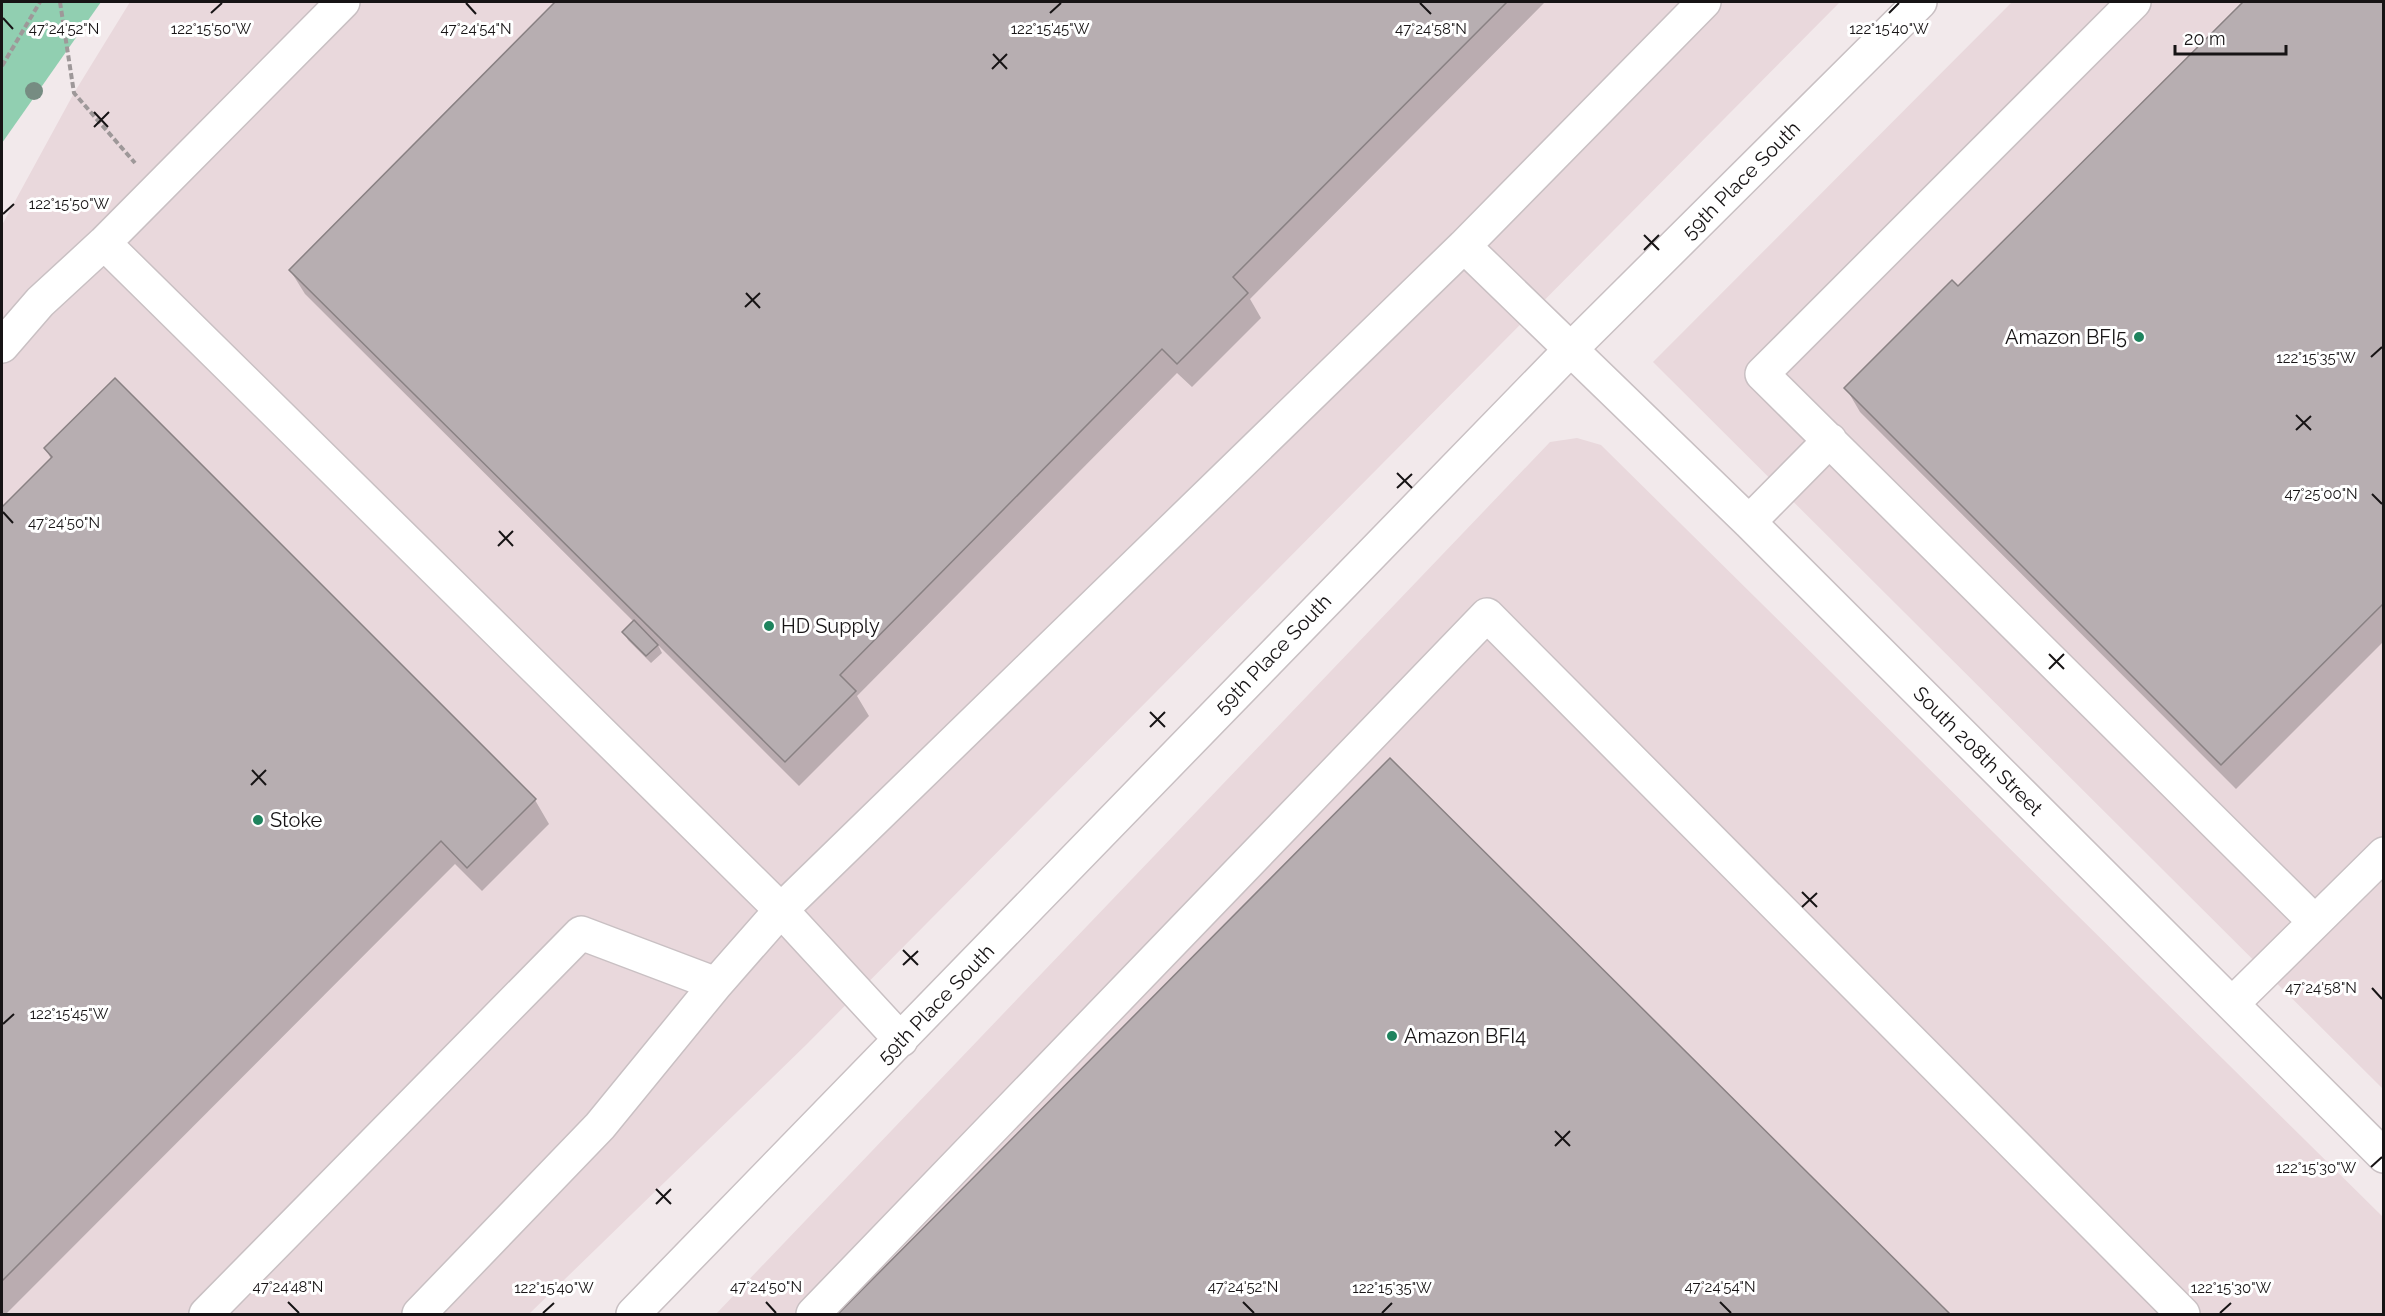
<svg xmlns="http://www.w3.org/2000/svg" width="2385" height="1316" font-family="Raleway,sans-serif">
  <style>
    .built { fill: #e9d8dc }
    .green { fill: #91cfb1 }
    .shadow { fill: #0003 }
    .building { fill: #b7aeb1; stroke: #898183; stroke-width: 1.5 }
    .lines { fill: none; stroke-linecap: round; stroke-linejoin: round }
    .minor-casing { stroke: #c9c0c3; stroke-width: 36 }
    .path { stroke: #9e9899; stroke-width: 4; stroke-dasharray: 6 3; stroke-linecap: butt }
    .minor { stroke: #fff; stroke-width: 33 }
    .tree { fill: #768c82 }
    .ticks { fill: none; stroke: #171415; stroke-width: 2 }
    .poi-dot { fill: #1e835d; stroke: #fff; stroke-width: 2 }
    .labels { text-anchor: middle; stroke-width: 6; stroke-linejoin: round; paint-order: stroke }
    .street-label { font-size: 20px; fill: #171415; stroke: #fff }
    .poi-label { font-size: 20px; fill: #171415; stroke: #fff; text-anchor: start }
    .ticks-label { font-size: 15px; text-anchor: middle; fill: #171415; stroke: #fff; stroke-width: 6; stroke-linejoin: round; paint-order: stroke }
  </style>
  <rect width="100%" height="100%" fill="#f2e9eb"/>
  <path class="built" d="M130 2H1840L807 1044 529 1314H2V225L74 93Z
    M2012 2H2383V1089L1653 362Z
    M1577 438 1601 445 2383 1217V1314H716L1550 442Z"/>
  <path class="green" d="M2 2H101L2 143Z"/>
  <path class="shadow" d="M557 2H1545L1250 299 1261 318 1192 387 1177 373 857 696 869 716 799 786 658 645 662 653 651 663 628 640 624 632 634 622 305 294 290 270Z
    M2245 2H2384V641L2236 789 1860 412 1846 388 1958 288Z
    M46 449 535 800 549 824 482 891 455 864 6 1314H2V509L51 459Z
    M1390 760 1948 1314H840Z"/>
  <path class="building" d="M555 2H1507L1233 277 1248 293 1177 364 1162 349 840 675 856 691 785 762 289 270Z
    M2243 2H2384V603L2221 765 1844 388 1952 280 1958 286Z
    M115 378 536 799 467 868 441 841 2 1281V507L52 457 44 448Z
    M634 620 658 645 646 656 622 632Z
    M1390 758 1950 1314H838Z"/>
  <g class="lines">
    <defs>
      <path id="minor" d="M343 2 104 243 781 910 901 1040
        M2134 2 1762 374 2314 921
        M1464 246 1749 522 2384 1156
        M2 346 40 302 104 243
        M1749 522 1830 440
        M2232 1004 2384 854
        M206 1314 581 933 716 984
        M419 1314 600 1126 716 984 781 910 1464 246 1704 2
        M633 1314 1571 349 1920 2
        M813 1314 1487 615 2183 1314"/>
    </defs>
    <use href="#minor" class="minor-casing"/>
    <path class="path" d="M60 2 74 93 135 163
      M2 66 40 2"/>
    <use href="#minor" class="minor"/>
  </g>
  <circle class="tree" cx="34" cy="91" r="9"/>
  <path class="ticks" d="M466 3 476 14M1420 3 1431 14M211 13 222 3M1050 13 1061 3M1889 13 1899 3M3 18 13 29M993 54 1007 69M992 69 1007 54M94 112 108 127M94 127 109 112M3 214 14 204M1644 235 1659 250M1644 250 1659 235M746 293 760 308M745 307 760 293M2371 357 2382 347M2296 415 2311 430M2296 430 2311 416M1397 473 1412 488M1397 488 1412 474M2372 494 2382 504M3 512 13 523M499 531 513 546M498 546 513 531M2049 654 2064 669M2049 669 2064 654M1150 712 1165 727M1150 727 1165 712M252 770 266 785M251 785 266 770M1802 892 1817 907M1802 907 1817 893M903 950 918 965M903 965 918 951M2372 988 2382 999M3 1024 14 1014M1555 1131 1570 1146M1555 1146 1570 1131M2371 1167 2382 1157M656 1189 671 1204M656 1204 671 1189M288 1302 299 1313M766 1302 776 1313M1243 1302 1254 1313M1720 1302 1731 1313M543 1313 554 1303M1382 1313 1392 1303M2220 1313 2231 1303"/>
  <g class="poi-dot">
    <circle cx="2139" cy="337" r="6"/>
    <circle cx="769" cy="626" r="6"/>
    <circle cx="258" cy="820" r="6"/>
    <circle cx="1392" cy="1036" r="6"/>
  </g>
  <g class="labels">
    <g class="street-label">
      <text transform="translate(1741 180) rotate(-45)" y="7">59th Place South</text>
      <text transform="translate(1273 654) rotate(-46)" y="7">59th Place South</text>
      <text transform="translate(1978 751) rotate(45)" y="7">South 208th Street</text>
      <text transform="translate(936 1004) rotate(-46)" y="7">59th Place South</text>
    </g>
    <g class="poi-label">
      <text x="2127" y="344" text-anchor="end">Amazon BFI5</text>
      <text x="781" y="633">HD Supply</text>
      <text x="270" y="827">Stoke</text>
      <text x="1404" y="1043">Amazon BFI4</text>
    </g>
  </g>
  <g class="ticks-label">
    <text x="211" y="34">122°15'50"W</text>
    <text x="1050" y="34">122°15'45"W</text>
    <text x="1889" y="34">122°15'40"W</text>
    <text x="476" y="34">47°24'54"N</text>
    <text x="1431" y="34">47°24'58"N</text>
    <text x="64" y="34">47°24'52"N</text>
    <text x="69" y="209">122°15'50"W</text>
    <text x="2316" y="363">122°15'35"W</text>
    <text x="2321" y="499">47°25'00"N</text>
    <text x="64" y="528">47°24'50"N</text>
    <text x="2321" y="993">47°24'58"N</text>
    <text x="69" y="1019">122°15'45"W</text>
    <text x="2316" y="1173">122°15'30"W</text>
    <text x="288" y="1292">47°24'48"N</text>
    <text x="766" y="1292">47°24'50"N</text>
    <text x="1243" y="1292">47°24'52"N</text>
    <text x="1720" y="1292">47°24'54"N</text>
    <text x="554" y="1293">122°15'40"W</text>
    <text x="1392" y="1293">122°15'35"W</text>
    <text x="2231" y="1293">122°15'30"W</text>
  </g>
  <rect width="2385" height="1316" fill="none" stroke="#171415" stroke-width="6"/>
  <path d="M2175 45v9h111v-9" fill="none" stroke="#171415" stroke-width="3"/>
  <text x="2184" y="45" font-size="18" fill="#171415" stroke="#ffffff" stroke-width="4.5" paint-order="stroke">20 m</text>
</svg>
